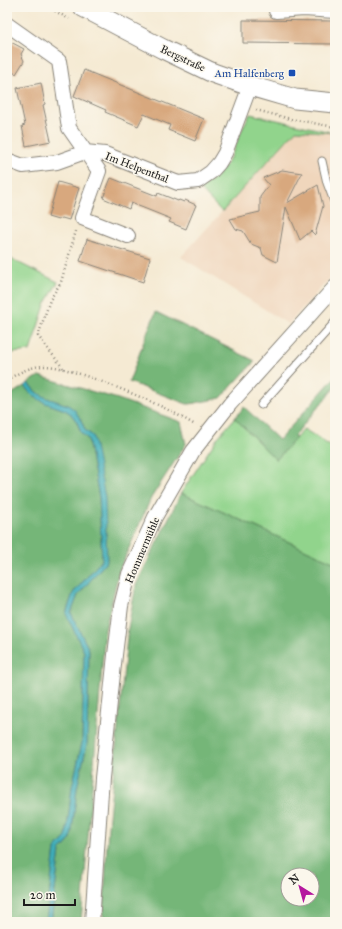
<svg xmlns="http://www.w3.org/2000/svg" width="342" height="929" font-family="'IM FELL Great Primer',serif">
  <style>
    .built { fill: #f0d6bc }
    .green { fill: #91d48c; stroke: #567854 }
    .forest { fill: #74b678; stroke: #48694a; fill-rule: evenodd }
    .water { fill: #3faeba; stroke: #2e656b }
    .building { fill: #d8a87e }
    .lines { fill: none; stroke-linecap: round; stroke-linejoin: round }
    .lane-casing { stroke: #888378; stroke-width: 9 }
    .street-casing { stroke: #888378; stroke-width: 16 }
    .secondary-casing { stroke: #888378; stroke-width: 21 }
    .path { stroke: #888378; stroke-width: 2.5; stroke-dasharray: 1 3; stroke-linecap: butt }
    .lane { stroke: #fff; stroke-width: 7 }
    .street { stroke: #fff; stroke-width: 14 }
    .secondary { stroke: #fff; stroke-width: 19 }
    .transit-dot { fill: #1a4fb4; stroke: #fbf7ec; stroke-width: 1.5 }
    .labels { text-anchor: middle; stroke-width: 3; stroke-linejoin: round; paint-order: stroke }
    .street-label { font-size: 11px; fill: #1c1c1c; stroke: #fbf7ec }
    .transit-label { font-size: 11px; fill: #164399; stroke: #fbf7ec; text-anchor: end }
  </style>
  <rect width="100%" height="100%" fill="#fbf7ec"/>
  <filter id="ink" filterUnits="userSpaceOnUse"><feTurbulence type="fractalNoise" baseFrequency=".025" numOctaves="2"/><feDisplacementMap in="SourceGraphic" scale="8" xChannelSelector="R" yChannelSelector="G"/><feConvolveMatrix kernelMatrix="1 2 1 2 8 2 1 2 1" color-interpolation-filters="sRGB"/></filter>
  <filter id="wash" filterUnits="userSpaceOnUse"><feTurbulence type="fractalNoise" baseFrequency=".012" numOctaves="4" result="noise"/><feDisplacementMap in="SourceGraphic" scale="16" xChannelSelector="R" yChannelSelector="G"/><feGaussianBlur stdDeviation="0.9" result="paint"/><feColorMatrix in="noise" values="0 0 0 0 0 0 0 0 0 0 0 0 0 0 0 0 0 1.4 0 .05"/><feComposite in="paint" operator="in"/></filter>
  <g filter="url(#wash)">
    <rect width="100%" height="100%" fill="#f5ead3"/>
    <path class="built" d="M296 130 335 133V273L288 324 181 257Z"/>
    <path class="green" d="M250 114 335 133 296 130 222 212 199 188C233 172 233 143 250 114Z
      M7 257 58 282 45 305 30 351 12 353 7 357Z
      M235 418 276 460 304 429 335 449V563L181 493 218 437Z"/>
    <path class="forest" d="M156 312 255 361 221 398 190 404H187L129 382 147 333Z
      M39 376 118 399 181 422 186 444 151 498 119 571 105 630 81 922H51L60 851 71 839 77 788 87 744 89 650 71 613 78 595 107 561 93 436 85 430 81 420 68 405 47 398 36 392 28 383Z
      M335 377V387L294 436 296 438 276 460 235 418 244 407 279 440Z
      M24 386 33 396 45 403 65 410 71 414 77 422 81 433 88 439 99 497 102 560 73 593 66 613 84 652 82 743 72 787 66 837 55 849 46 922H7V518L10 492 7 473V397Z
      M181 493 335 563V922H103L108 827 128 628 136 585ZM288 875H312V899H288Z"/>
    <path class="water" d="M28 383 36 392 47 398 68 405 75 410 81 420 85 430 93 436 105 497 107 561 78 595 71 613 89 650 87 744 77 788 71 839 60 851 51 922H46L55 849 66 837 72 787 82 743 84 652 66 614 73 593 102 560 99 497 88 439 81 433 77 422 71 414 65 410 45 403 33 396 24 386Z"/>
    <g id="blocks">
      <path class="building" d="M243 20 335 21V44L243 43Z
        M7 40 24 49 21 54 24 61 16 74 7 69Z
        M84 70 204 119 195 141 168 130 170 125 144 114 138 126 105 112 106 110 74 96Z
        M41 83 45 104 43 105 51 141 26 146 22 126 25 125 17 88Z
        M282 170 302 173 287 203 318 185 323 206 315 235 311 231 300 240 286 207 277 262 263 255 261 248 251 244 243 231 236 229 230 219 260 212V197L269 185 263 178Z
        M111 178 157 196 158 193 178 201 179 200 184 202 185 200 196 205 186 229 169 222 171 219 131 203 129 209 103 198Z
        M58 182 79 188 69 220 62 218 58 220 48 217Z
        M87 239 150 258 143 282 80 261Z"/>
    </g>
  </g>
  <g filter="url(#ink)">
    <use href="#blocks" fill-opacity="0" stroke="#888378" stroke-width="1"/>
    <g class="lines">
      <defs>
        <path id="lane" d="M322 161 327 183 335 204
          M261 405 335 322"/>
        <path id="street" d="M276 11 304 9 335 11
          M8 25 59 61 69 128 99 171 82 218 128 236
          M7 160 23 166 57 162 85 152 105 154 178 183 198 181 211 172 219 163 225 153 250 86
          M92 922 102 778 115 655 121 606 129 574 155 517 193 451 230 404 335 287"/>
        <path id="secondary" d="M83 7 163 49 213 73 250 86 295 99 335 103"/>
      </defs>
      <use href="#lane" class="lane-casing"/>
      <use href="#street" class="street-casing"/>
      <use href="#secondary" class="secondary-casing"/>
      <path class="path" d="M48 7 69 19
        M256 110 291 119 335 127
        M63 368 38 336 50 300 61 282 76 231
        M7 380C18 373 31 366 44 366 60 366 76 373 92 378 127 391 163 405 195 425"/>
      <use href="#lane" class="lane"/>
      <use href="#street" class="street"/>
      <use href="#secondary" class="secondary"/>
    </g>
  </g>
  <rect class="transit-dot" x="288" y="69" width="8" height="8" rx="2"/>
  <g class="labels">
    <g class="street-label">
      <text transform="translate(183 58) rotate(25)" y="4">Bergstraße</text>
      <text transform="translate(137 167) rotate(21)" y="4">Im Helpenthal</text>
      <text transform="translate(142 550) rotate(-67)" y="4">Hommermühle</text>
    </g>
    <g class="transit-label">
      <text x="284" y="77">Am Halfenberg</text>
    </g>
  </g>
  <rect width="342" height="929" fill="none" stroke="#fbf7ec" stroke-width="24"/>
  <g transform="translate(300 887) rotate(323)"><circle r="19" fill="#fbf7ec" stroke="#a29f99"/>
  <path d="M0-3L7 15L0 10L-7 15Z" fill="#b5179e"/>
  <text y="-6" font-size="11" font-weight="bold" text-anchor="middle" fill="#1c1c1c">N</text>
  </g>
  <path d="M24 899v6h51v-6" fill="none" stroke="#1c1c1c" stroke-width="2"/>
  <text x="30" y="899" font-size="12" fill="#1c1c1c" stroke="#fbf7ec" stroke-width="3" paint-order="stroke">20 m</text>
</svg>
